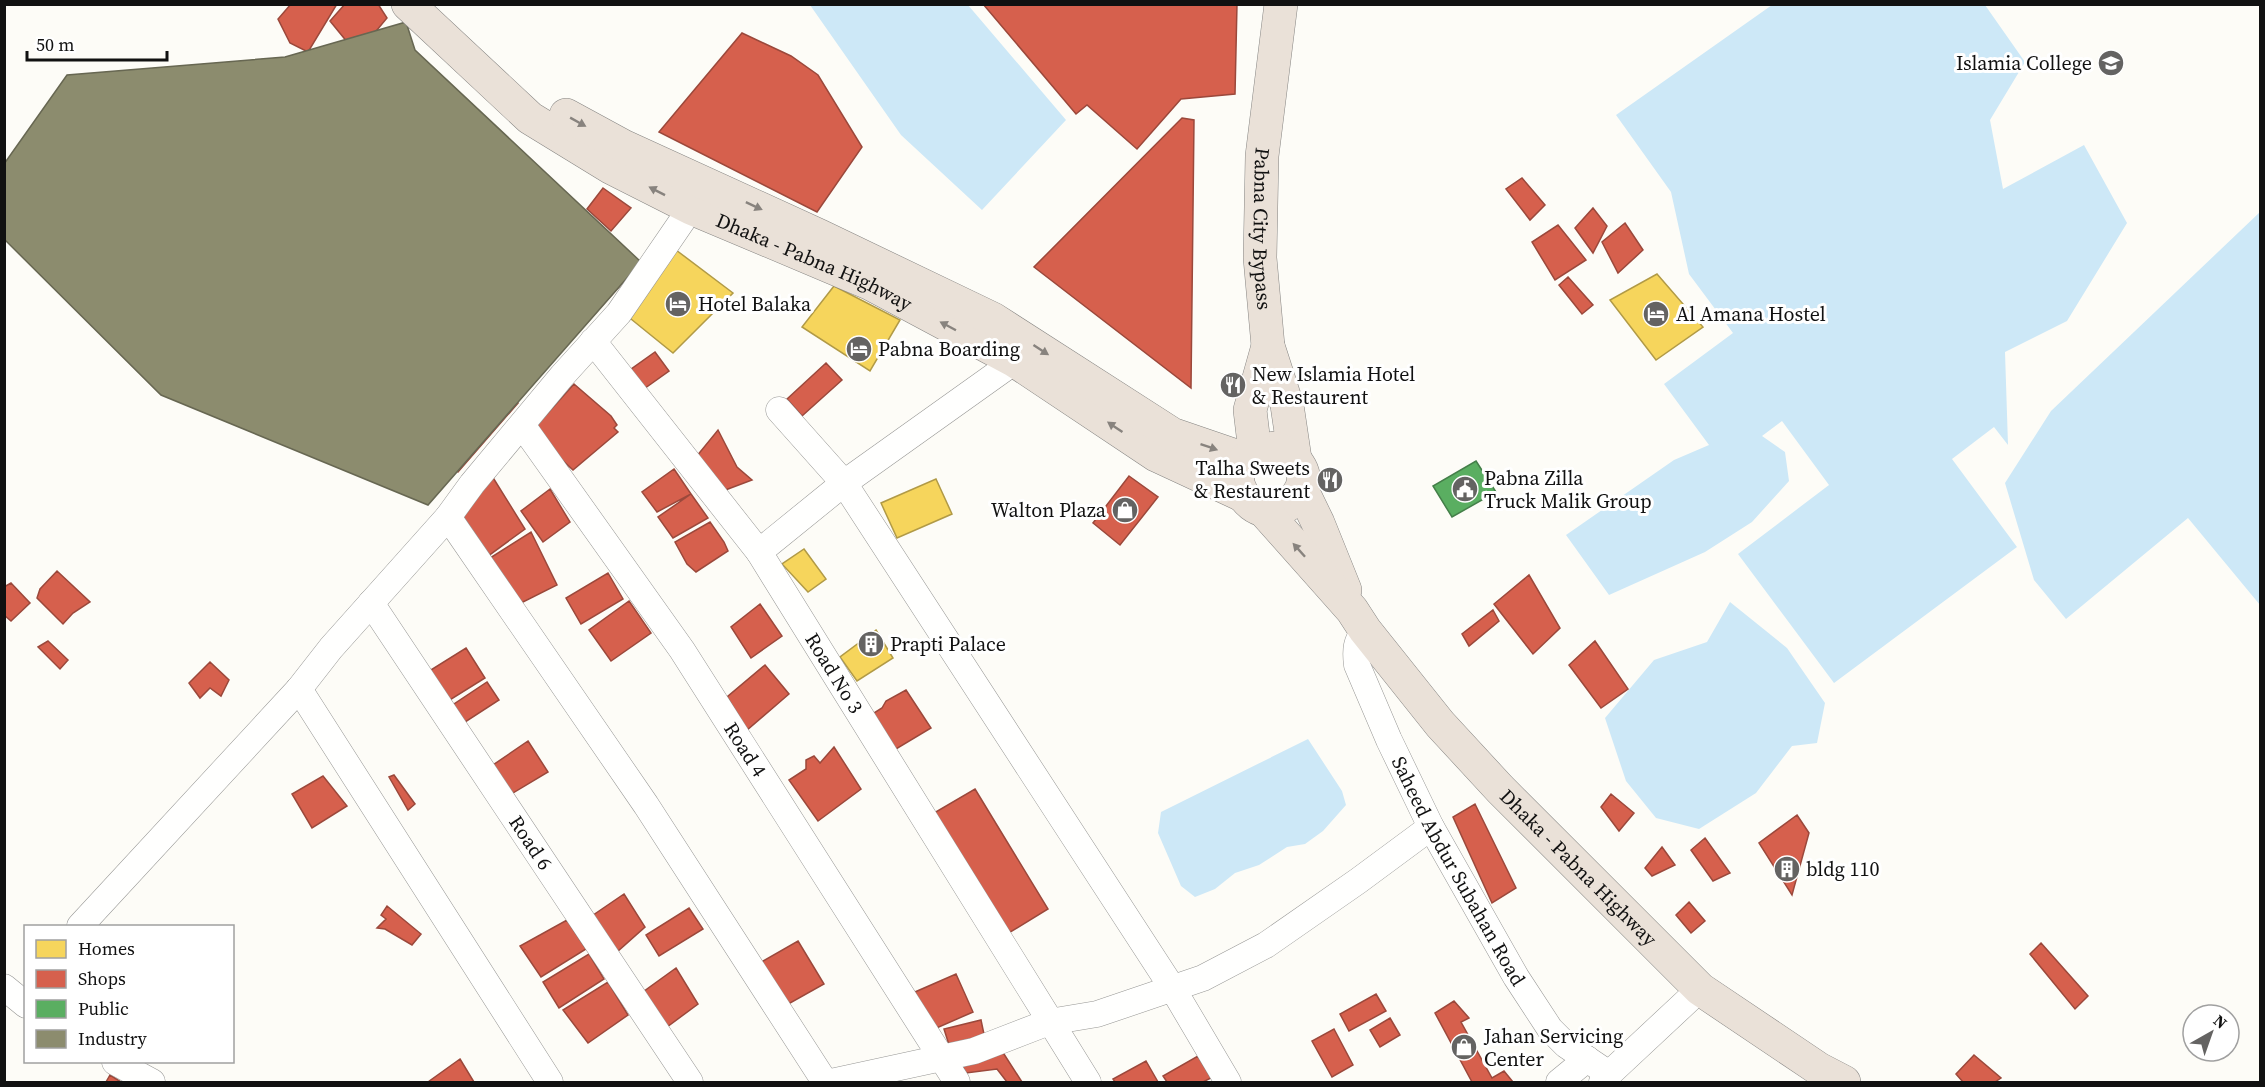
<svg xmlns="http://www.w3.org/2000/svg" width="2265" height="1087" font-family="'Source Serif 4',serif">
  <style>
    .water { fill: #cde8f7 }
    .homes { fill: #f6d55c; stroke: #b19a46; stroke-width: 1.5 }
    .shops { fill: #d6604d; stroke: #9b483b; stroke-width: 1.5 }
    .public { fill: #5aae61; stroke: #447f49; stroke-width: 1.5 }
    .industry { fill: #8c8c6e; stroke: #676752; stroke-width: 1.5 }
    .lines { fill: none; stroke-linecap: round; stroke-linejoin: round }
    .minor-casing { stroke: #979795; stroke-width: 27 }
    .highway-casing { stroke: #858482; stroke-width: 34 }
    .minor { stroke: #fffffe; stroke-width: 26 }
    .highway { stroke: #eae1d8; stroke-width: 33 }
    .oneway { fill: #88837e }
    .labels { text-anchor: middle; stroke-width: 6; stroke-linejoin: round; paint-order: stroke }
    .poi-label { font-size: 20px; fill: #111; stroke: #fff; text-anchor: start }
    .street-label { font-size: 20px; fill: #111; stroke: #fff }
  </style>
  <rect width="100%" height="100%" fill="#fdfcf7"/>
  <path class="water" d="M810 5H968L1066 120 982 210 901 135Z
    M1772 5H1985L2025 62 1990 120 2003 189 2084 145 2127 223 2067 321 2005 352 2008 445 1994 427 1952 459 2017 547 1834 683 1738 554 1829 485 1782 421 1762 436 1785 452 1789 481 1752 522 1705 552 1609 595 1566 535 1674 460 1709 445 1664 384 1733 333 1689 274 1671 192 1616 115Z
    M2260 212V605L2188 518 2066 619 2034 580 2005 483 2051 411Z
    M1730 602 1787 648 1825 703 1817 743 1792 746 1756 793 1699 829 1656 818 1626 781 1605 718 1654 660 1707 642Z
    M1308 739 1342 791 1346 805 1323 831 1305 844 1287 847 1259 865 1235 873 1215 889 1195 897 1181 886 1158 833 1161 812Z"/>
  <path class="homes" d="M676 250 733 293 673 353 626 315Z
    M1657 274 1703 327 1656 360 1610 300Z
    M834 286 900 320 870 371 802 327Z
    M936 479 952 514 897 538 881 503Z
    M804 549 826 579 808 592 782 564Z
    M876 630 893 658 857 681 840 657Z"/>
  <path class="shops" d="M291 4H337L308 52 290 43 278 19Z
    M345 4H378L387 18 357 54 330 21Z
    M983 4H1237L1235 94 1181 99 1137 149 1087 105 1076 114Z
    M742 33 791 56 818 75 862 147 817 212 659 132Z
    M310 62 338 85 194 262 164 239Z
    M348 90 381 116 334 175 301 149Z
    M118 103 144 127 115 160 88 135Z
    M1182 118 1194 120 1191 388 1034 267Z
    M153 151 172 168 151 193 131 177Z
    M296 157 328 183 238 296 206 270Z
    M182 164 208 185 170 231 144 209Z
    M512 177 626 279 555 358 441 257Z
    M1522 178 1545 205 1530 220 1506 189Z
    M603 188 631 208 611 231 587 209Z
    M1593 208 1607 226 1593 253 1575 228Z
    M1625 223 1643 250 1618 273 1602 242Z
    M1558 225 1586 260 1555 280 1532 242Z
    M334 240 387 287 323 358 271 312Z
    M143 246 183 277 142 329 103 297Z
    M1568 277 1593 305 1582 314 1559 285Z
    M200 280 231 307 186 360 155 333Z
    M402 305 459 354 399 422 342 372Z
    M655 352 669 371 641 391 627 372Z
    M463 355 518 403 458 472 403 423Z
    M826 363 842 380 802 416 787 399Z
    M574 384 611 416 617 425 614 428 618 432 573 470 534 434 537 425Z
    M718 430 737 467 752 480 720 492 696 457Z
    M674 469 691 494 657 512 642 492Z
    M492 476 525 529 484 559 458 508Z
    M1129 476 1158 497 1120 545 1093 523Z
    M550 489 570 522 543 542 521 511Z
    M691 494 708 518 673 538 658 517Z
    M710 522 724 542 728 551 696 572 687 564 675 542Z
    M531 532 557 585 519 604 490 558Z
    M57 571 90 602 73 613 63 624 37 598 40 589Z
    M608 573 623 599 581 624 566 598Z
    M1529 575 1560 628 1533 654 1494 604Z
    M11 583 30 603 11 621 4 615V587Z
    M629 601 651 633 611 661 589 630Z
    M760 604 782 636 751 658 731 627Z
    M1493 610 1499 621 1469 646 1462 634Z
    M48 641 68 660 60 669 38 647Z
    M1595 641 1628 689 1601 708 1569 665Z
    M466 648 485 678 445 703 426 673Z
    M210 662 229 680 221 696 210 688 200 698 189 683Z
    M765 665 789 694 747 730 727 697Z
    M487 682 499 700 459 726 448 708Z
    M906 690 931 728 886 755 866 718 882 708 886 701Z
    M528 741 548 772 508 796 490 767Z
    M834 747 861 789 818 821 789 780 806 769V760L814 756 820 763Z
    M394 775 415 804 408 810 389 777Z
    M323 776 347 806 312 828 292 794Z
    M975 789 1048 909 1007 934 934 813Z
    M1611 794 1634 813 1619 831 1601 807Z
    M1475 804 1516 888 1492 903 1453 817Z
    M1797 815 1809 833 1792 895 1759 843Z
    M1705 838 1730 873 1713 881 1691 850Z
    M1662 847 1675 865 1652 876 1645 868Z
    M624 894 645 927 609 959 586 920Z
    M1689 902 1705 921 1691 933 1676 915Z
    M387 906 421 934 412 945 385 929 377 928 386 919 381 915Z
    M689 908 703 929 659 956 646 935Z
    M567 920 586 949 541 977 520 946Z
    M798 941 824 984 783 1007 758 964Z
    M2041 943 2088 996 2075 1009 2030 954Z
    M589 954 604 979 559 1008 543 982Z
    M676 968 698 1004 659 1033 636 997Z
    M956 974 973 1012 932 1030 915 992Z
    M608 982 628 1015 588 1043 563 1010Z
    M1376 994 1386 1011 1349 1031 1340 1014Z
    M1454 1001 1469 1018 1461 1022 1492 1078 1504 1071 1513 1082H1472L1435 1013Z
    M1390 1018 1400 1035 1380 1047 1370 1030Z
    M981 1020 985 1039 950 1048 944 1029Z
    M1334 1029 1353 1065 1332 1077 1312 1041Z
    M1002 1051 1022 1082H1007L997 1069 966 1073 959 1060Z
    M1974 1055 2001 1078 1995 1082H1963L1956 1074Z
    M1198 1056 1211 1078 1203 1082H1167L1163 1076Z
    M460 1059 474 1082H428Z
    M1146 1061 1158 1082H1115L1113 1079Z
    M110 1075 121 1082H106Z"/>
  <path class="public" d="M1476 461 1496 492 1452 517 1433 486Z"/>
  <path class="industry" d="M406 22 415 50 641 262 428 505 161 395 4 239V164L67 75 285 57Z"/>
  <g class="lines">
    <defs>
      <g id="minor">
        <path id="s1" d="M593 341 759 552 1088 1082"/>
        <path d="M779 410 844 483 1173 989 1228 1082"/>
        <path id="s2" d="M522 425 682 650 957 1082"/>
        <path d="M448 517 646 805 825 1082"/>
        <path d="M759 552 844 483 1015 361"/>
        <path id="s3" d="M371 603 690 1082"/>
        <path id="s4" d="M1365 630C1356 641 1355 650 1357 665L1389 740 1431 827 1516 977 1550 1029 1566 1045 1609 1074 1602 1082"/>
        <path d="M299 689 550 1082"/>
        <path d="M80 926 299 689 331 648 448 517 472 484 562 376 619 313 691 208"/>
        <path d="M4 987 26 1005"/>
        <path d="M115 1062 152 1082"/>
        <path d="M1609 1074 1700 989"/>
        <path d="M831 1082 974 1051 1049 1022 1097 1014 1203 978 1266 945 1358 881 1431 827"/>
        <path d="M1559 1082 1587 1059"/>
      </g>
      <g id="highway">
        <path id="s5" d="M408 4 530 118 610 167 691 208 869 283 1015 361 1156 455 1240 494"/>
        <path id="s6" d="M1281 4 1262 156 1260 258 1268 346 1287 405 1295 459"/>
        <path d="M566 115 623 146 820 236 993 319 1172 434 1245 459"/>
        <path d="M1275 448C1297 456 1314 476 1296 497 1256 545 1199 455 1275 448Z"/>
        <path d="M1255 452 1250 410 1268 346"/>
        <path d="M1302 490 1318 523 1345 590"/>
        <path id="s7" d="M1264 511 1352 610 1365 630 1440 724 1500 789 1700 989 1819 1069 1844 1082"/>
      </g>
    </defs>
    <use href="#minor" class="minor-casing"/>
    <use href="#highway" class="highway-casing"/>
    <use href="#minor" class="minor"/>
    <use href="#highway" class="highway"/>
  </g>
  <defs><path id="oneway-solid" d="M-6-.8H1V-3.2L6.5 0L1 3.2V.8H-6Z" transform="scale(1.5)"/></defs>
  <g class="oneway">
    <use href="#oneway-solid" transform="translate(578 122) rotate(29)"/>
    <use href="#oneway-solid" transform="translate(657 191) rotate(-153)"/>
    <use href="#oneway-solid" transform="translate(754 206) rotate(25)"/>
    <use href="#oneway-solid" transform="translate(948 326) rotate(-152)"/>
    <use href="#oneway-solid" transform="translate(1041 350) rotate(33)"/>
    <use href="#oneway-solid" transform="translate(1115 427) rotate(-146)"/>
    <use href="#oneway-solid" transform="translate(1209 447) rotate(19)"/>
    <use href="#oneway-solid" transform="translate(1299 550) rotate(-132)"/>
  </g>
  <defs>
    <symbol id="university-disc" viewBox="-11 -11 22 22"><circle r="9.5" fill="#646362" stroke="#fff"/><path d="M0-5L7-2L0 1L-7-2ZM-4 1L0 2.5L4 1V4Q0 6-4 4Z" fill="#fff"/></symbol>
    <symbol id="hotel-disc" viewBox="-11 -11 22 22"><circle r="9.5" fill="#646362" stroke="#fff"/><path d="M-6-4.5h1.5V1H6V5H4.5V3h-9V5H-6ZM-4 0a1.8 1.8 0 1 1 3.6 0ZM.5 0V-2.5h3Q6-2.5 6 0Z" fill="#fff"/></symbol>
    <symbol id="restaurant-disc" viewBox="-11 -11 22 22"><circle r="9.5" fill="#646362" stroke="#fff"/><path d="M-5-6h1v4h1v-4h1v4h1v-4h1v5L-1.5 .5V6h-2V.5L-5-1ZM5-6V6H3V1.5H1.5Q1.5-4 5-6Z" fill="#fff"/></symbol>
    <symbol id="civic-disc" viewBox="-11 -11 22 22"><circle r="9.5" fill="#646362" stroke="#fff"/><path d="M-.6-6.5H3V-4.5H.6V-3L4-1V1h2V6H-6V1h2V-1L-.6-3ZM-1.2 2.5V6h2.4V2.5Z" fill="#fff"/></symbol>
    <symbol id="shop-disc" viewBox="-11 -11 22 22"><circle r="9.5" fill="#646362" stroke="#fff"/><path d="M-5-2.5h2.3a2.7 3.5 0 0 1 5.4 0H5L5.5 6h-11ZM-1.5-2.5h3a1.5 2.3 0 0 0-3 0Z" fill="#fff"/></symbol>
    <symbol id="building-disc" viewBox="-11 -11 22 22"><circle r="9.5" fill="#646362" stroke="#fff"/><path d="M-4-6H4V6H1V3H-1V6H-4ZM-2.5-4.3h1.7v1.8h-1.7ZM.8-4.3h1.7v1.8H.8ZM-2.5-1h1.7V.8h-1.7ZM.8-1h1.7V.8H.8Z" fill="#fff"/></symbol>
  </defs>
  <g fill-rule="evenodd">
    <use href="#university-disc" x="2096" y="48" width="30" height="30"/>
    <use href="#hotel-disc" x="663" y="289" width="30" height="30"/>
    <use href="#hotel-disc" x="1641" y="299" width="30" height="30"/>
    <use href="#hotel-disc" x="844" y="334" width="30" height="30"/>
    <use href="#restaurant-disc" x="1218" y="370" width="30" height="30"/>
    <use href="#restaurant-disc" x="1315" y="465" width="30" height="30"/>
    <use href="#civic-disc" x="1450" y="474" width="30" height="30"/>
    <use href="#shop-disc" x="1110" y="495" width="30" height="30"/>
    <use href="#building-disc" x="856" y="629" width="30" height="30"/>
    <use href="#building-disc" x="1772" y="854" width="30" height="30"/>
    <use href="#shop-disc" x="1449" y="1032" width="30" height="30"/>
  </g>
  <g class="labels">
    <g class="poi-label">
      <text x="2092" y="70" text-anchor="end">Islamia College</text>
      <text x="698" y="311">Hotel Balaka</text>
      <text x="1676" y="321">Al Amana Hostel</text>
      <text x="878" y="356">Pabna Boarding</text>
      <text x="1252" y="381">New Islamia Hotel<tspan x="1252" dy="23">&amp; Restaurent</tspan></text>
      <text x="1310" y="475" text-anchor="end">Talha Sweets<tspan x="1310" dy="23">&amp; Restaurent</tspan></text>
      <text x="1484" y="485">Pabna Zilla<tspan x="1484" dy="23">Truck Malik Group</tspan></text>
      <text x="1106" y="517" text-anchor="end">Walton Plaza</text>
      <text x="890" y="651">Prapti Palace</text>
      <text x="1806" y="876">bldg 110</text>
      <text x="1484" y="1043">Jahan Servicing<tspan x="1484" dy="23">Center</tspan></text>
    </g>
    <g class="street-label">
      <text dy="7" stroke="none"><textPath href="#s6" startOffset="226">Pabna City Bypass</textPath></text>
      <text dy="7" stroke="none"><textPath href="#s5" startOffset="486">Dhaka - Pabna Highway</textPath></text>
      <text dy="7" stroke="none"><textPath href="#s1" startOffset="411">Road No 3</textPath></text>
      <text dy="7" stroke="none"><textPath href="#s2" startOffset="394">Road 4</textPath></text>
      <text dy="7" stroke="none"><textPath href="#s3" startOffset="288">Road 6</textPath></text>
      <text dy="7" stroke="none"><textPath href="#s7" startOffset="476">Dhaka - Pabna Highway</textPath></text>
      <text dy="7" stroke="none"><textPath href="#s4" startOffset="267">Saheed Abdur Subahan Road</textPath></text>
    </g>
  </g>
  <rect width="2265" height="1087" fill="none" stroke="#111111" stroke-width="12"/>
  <rect x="24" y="925" width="210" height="138" fill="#ffffff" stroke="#a0a0a0" stroke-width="1.5"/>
  <rect x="36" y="940" width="30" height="18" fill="#f6d55c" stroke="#a0a0a0" stroke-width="1.5"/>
  <text x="78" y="955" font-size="18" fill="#111111">Homes</text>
  <rect x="36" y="970" width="30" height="18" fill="#d6604d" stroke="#a0a0a0" stroke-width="1.5"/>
  <text x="78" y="985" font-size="18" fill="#111111">Shops</text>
  <rect x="36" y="1000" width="30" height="18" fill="#5aae61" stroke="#a0a0a0" stroke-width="1.5"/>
  <text x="78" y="1015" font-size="18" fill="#111111">Public</text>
  <rect x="36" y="1030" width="30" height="18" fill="#8c8c6e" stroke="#a0a0a0" stroke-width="1.5"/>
  <text x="78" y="1045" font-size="18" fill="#111111">Industry</text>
  <g transform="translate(2211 1033) rotate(40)"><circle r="28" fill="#ffffff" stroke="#a0a0a0" stroke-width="1.5"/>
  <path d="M0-4.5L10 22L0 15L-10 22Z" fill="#646362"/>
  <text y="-9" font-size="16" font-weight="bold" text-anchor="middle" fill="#111111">N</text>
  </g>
  <path d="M27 51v9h140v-9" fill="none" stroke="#111111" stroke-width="3"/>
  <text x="36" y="51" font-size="18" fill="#111111" stroke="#ffffff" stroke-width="4.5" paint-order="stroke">50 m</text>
</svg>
